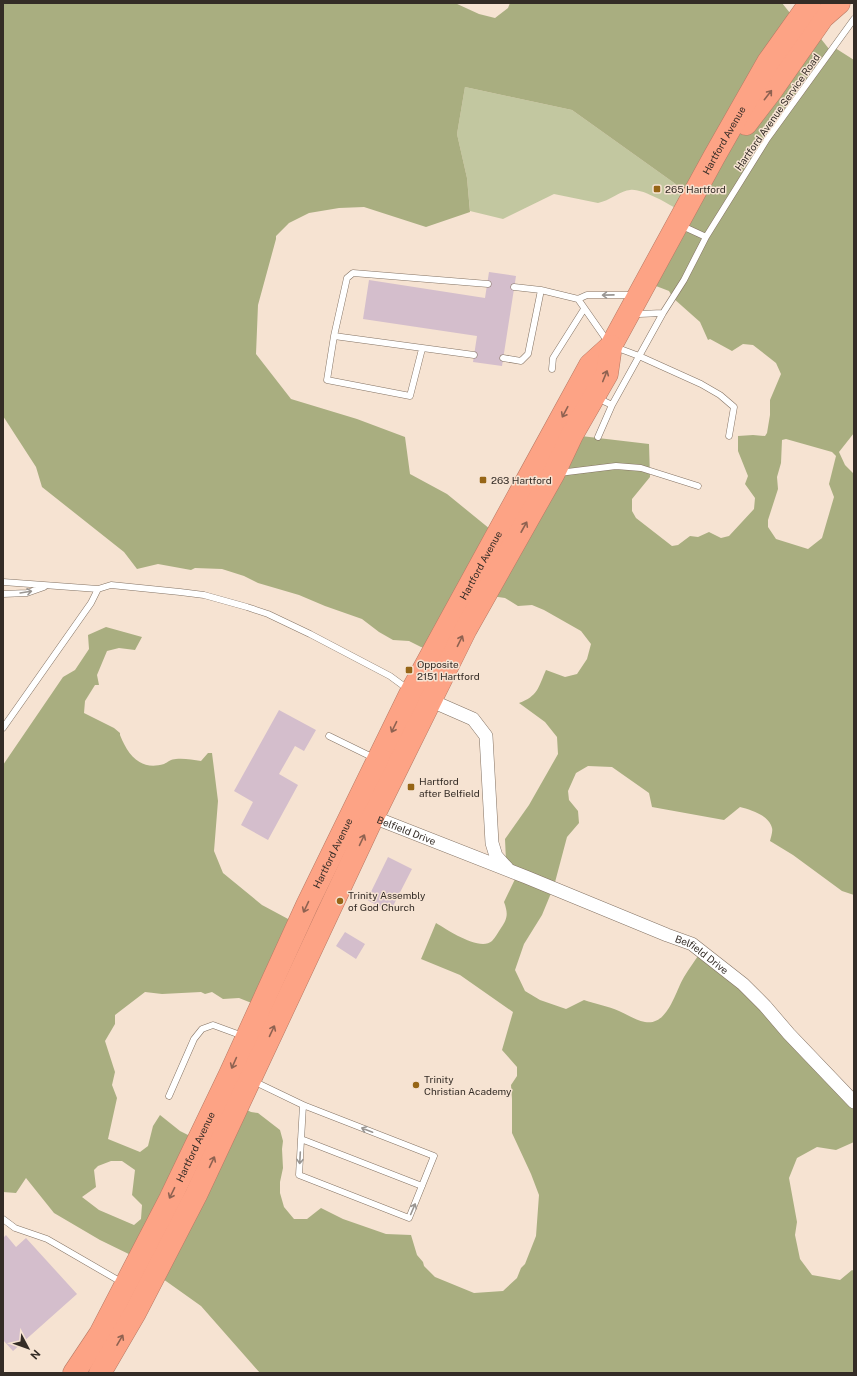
<svg xmlns="http://www.w3.org/2000/svg" width="857" height="1376" font-family="'Public Sans',sans-serif">
  <style>
    .green { fill: #c2c7a0 }
    .forest { fill: #a9ae80; fill-rule: evenodd }
    .building { fill: #d4becc }
    .lines { fill: none; stroke-linecap: round; stroke-linejoin: round }
    .lane-casing { stroke: #847364; stroke-width: 7 }
    .street-casing { stroke: #847364; stroke-width: 14 }
    .highway-casing { stroke: #b77964; stroke-width: 23 }
    .lane { stroke: #fff; stroke-width: 6 }
    .street { stroke: #fff; stroke-width: 13 }
    .highway { stroke: #fda385; stroke-width: 22 }
    .oneway { stroke: #8e6251 }
    .oneway2 { stroke: #9a9692 }
    .poi-dot { fill: #966516; stroke: #f6e3d2; stroke-width: 1.5 }
    .labels { text-anchor: middle; stroke-width: 3; stroke-linejoin: round; paint-order: stroke }
    .street-label { font-size: 10px; fill: #342c26; stroke: #f6e3d2 }
    .poi-label { font-size: 10px; fill: #342c26; stroke: #f6e3d2; text-anchor: start }
  </style>
  <rect width="100%" height="100%" fill="#f6e3d2"/>
  <path class="green" d="M465 87 572 110 684 190 679 210C668 204 642 188 630 190 622 190 609 201 598 203L554 194 503 219 470 211 467 178 457 134Z"/>
  <path class="forest" d="M3 3H455L479 14 495 18 508 8 510 3H782L790 13 818 35 829 49 832 46 854 60V433L839 452 845 465 854 474V895L842 891 793 855 770 841C771 837 773 831 772 828 769 815 751 810 740 807L724 820 652 807 649 793 612 767 588 766 576 773 568 791 569 800 578 811 579 823 567 837 554 886 542 915 524 944 515 970 525 991 540 1000 566 1009 584 1000C596 1004 608 1006 619 1011 628 1015 635 1020 645 1022 668 1026 675 992 684 977 689 968 696 960 701 951L854 1103V1142L836 1150 817 1147 797 1158 789 1178 797 1222 795 1235 800 1259 812 1275 840 1280 852 1270 854 1271V1373H260L201 1306 149 1269 139 1259 100 1240 54 1213 26 1178 16 1193 3 1192V765L63 677 75 670 89 649 88 635 106 627 142 637 135 650 119 648 107 651 97 675 99 685H95L85 701 84 713 114 728 120 733V735C128 755 140 771 164 764 168 762 171 759 176 759 184 758 193 760 201 761L208 753H212L218 801 214 851 223 873 262 905 303 927 264 1008 239 998 223 999 212 992 205 994 201 992 162 994 145 992 115 1015V1024L105 1041 115 1072 112 1085 117 1098 108 1139 140 1152 148 1146 153 1126 160 1115 180 1131 196 1139 221 1097 251 1112 258 1113 280 1130 283 1141 282 1149 283 1168 280 1182V1193L284 1207 294 1219H307L321 1208 343 1219 386 1234 411 1235 417 1255 423 1262 424 1266 435 1277 474 1293 503 1291 517 1278 521 1268 525 1264 536 1236 539 1195 531 1174 512 1133V1099L511 1085 517 1076V1067L502 1050 513 1012 460 975 421 959 436 923C448 930 480 952 492 941 496 937 498 932 501 928 508 918 508 913 504 902L516 877 506 861 505 839 529 805 558 754 557 737 545 722 519 703C538 696 538 688 546 670L565 677 577 674 587 659 591 644 581 631 544 610 532 605 518 606 505 598 498 597 481 588 444 652 421 647 409 641 393 640 379 632 362 619 325 606 299 595 258 583 244 576 222 569 195 568 191 570 158 564 137 569 124 552 42 487 36 467 3 416ZM465 87 572 110 684 190 643 279 656 286 669 291 673 298 700 322 708 340 710 339 732 351 743 344 753 345 776 363 781 374 770 400V415L767 433 765 436 753 435 738 436V451L748 476 745 484 755 498 754 509 729 536 721 538 709 532 698 537 690 536 678 545 672 546 636 518 632 511V499L650 477 649 444 564 434 501 538 447 494 410 474 405 437 357 419 291 399 256 354 258 305 276 239V236L289 223 309 213 339 208 364 207 426 227 470 212 467 178 457 134ZM786 439 832 452 836 456 829 484 834 497 822 538 808 549 776 539 768 527V520L778 489 777 477 781 463 782 440ZM111 1161H122L135 1170 132 1195 142 1205 141 1219 134 1225 99 1210 82 1197 96 1187 94 1170 98 1166Z"/>
  <path class="building" d="M489 272 516 276 502 366 473 362 477 336 363 319 369 280 485 298Z
    M279 710 316 730 304 751 295 746 279 774 298 785 268 840 241 825 253 802 234 791Z
    M388 857 412 869 390 912 367 900Z
    M345 932 365 944 356 959 336 946Z
    M6 1235 16 1247 26 1238 77 1294 13 1351 3 1340V1238Z"/>
  <g class="lines">
    <defs>
      <path id="lane" d="M680 225 706 237
        M514 287 541 290 578 299 587 295H635
        M578 299 608 342
        M633 313 639 314 663 313 684 280 706 237 767 139 854 19
        M334 336 327 380 410 396 422 349
        M615 347 639 356 701 384 720 395 734 407 729 436
        M474 355 334 336 347 278 353 273 488 284
        M503 358 521 361 528 354 541 290
        M552 369 553 358 584 309
        M597 398 612 405 663 313
        M598 437 612 405
        M559 473 616 466 641 468 698 486
        M3 582 98 589 91 603 3 728
        M98 589 111 585 180 592 204 595 247 607 268 614 310 634 390 676 409 690
        M3 594 27 593 44 587
        M329 736 374 758
        M253 1081 303 1105 434 1156 409 1218 299 1175 303 1105
        M169 1096 194 1039 202 1029 213 1025 243 1036
        M301 1139 422 1186
        M3 1219 15 1228 47 1239 123 1283"/>
      <g id="street">
        <path d="M425 698 473 719 486 736 492 843 496 856 507 868"/>
        <path id="s1" d="M373 817 526 877 667 935 692 944 743 984 765 1006 789 1034 854 1102"/>
      </g>
      <g id="highway">
        <path d="M746 124 772 90 823 17 839 3"/>
        <path id="s2" d="M74 1373 100 1334 170 1199 230 1074 307 905 411 692 590 365 611 346 714 157 768 62 810 3"/>
        <path d="M100 1373 135 1313 196 1195 373 817 466 629 554 473 572 435 607 374 611 346"/>
      </g>
    </defs>
    <use href="#lane" class="lane-casing"/>
    <use href="#street" class="street-casing"/>
    <use href="#highway" class="highway-casing"/>
    <use href="#lane" class="lane"/>
    <use href="#street" class="street"/>
    <use href="#highway" class="highway"/>
  </g>
  <defs><path id="oneway-shaft" d="M-6 0H5M1.5-3L5.5 0L1.5 3" fill="none" stroke-width="1.6" stroke-linecap="round" stroke-linejoin="round"/></defs>
  <g class="oneway">
    <use href="#oneway-shaft" transform="translate(768 95) rotate(-52)"/>
    <use href="#oneway-shaft" transform="translate(605 376) rotate(-68)"/>
    <use href="#oneway-shaft" transform="translate(565 412) rotate(118)"/>
    <use href="#oneway-shaft" transform="translate(524 527) rotate(-61)"/>
    <use href="#oneway-shaft" transform="translate(460 641) rotate(-64)"/>
    <use href="#oneway-shaft" transform="translate(394 727) rotate(116)"/>
    <use href="#oneway-shaft" transform="translate(362 840) rotate(-65)"/>
    <use href="#oneway-shaft" transform="translate(306 907) rotate(115)"/>
    <use href="#oneway-shaft" transform="translate(272 1031) rotate(-65)"/>
    <use href="#oneway-shaft" transform="translate(234 1063) rotate(114)"/>
    <use href="#oneway-shaft" transform="translate(212 1162) rotate(-65)"/>
    <use href="#oneway-shaft" transform="translate(172 1193) rotate(116)"/>
    <use href="#oneway-shaft" transform="translate(120 1340) rotate(-60)"/>
  </g>
  <g class="oneway2">
    <use href="#oneway-shaft" transform="translate(608 295) rotate(179)"/>
    <use href="#oneway-shaft" transform="translate(26 592) rotate(-9)"/>
    <use href="#oneway-shaft" transform="translate(367 1130) rotate(-159)"/>
    <use href="#oneway-shaft" transform="translate(300 1158) rotate(93)"/>
    <use href="#oneway-shaft" transform="translate(413 1209) rotate(-67)"/>
  </g>
  <g class="poi-dot">
    <rect x="653" y="185" width="8" height="8" rx="2"/>
    <rect x="479" y="476" width="8" height="8" rx="2"/>
    <rect x="405" y="666" width="8" height="8" rx="2"/>
    <rect x="407" y="783" width="8" height="8" rx="2"/>
    <circle cx="340" cy="901" r="4"/>
    <circle cx="416" cy="1085" r="4"/>
  </g>
  <g class="labels">
    <g class="street-label">
      <text transform="translate(777 112) rotate(-55)" y="4">Hartford Avenue Service Road</text>
      <text dy="4" stroke="none"><textPath href="#s2" startOffset="1396">Hartford Avenue</textPath></text>
      <text dy="4" stroke="none"><textPath href="#s2" startOffset="905">Hartford Avenue</textPath></text>
      <text dy="4" stroke="none"><textPath href="#s1" startOffset="36">Belfield Drive</textPath></text>
      <text dy="4" stroke="none"><textPath href="#s2" startOffset="581">Hartford Avenue</textPath></text>
      <text dy="4" stroke="none"><textPath href="#s1" startOffset="357">Belfield Drive</textPath></text>
      <text dy="4" stroke="none"><textPath href="#s2" startOffset="257">Hartford Avenue</textPath></text>
    </g>
    <g class="poi-label">
      <text x="665" y="193">265 Hartford</text>
      <text x="491" y="484">263 Hartford</text>
      <text x="417" y="668">Opposite<tspan x="417" dy="12">2151 Hartford</tspan></text>
      <text x="419" y="785">Hartford<tspan x="419" dy="12">after Belfield</tspan></text>
      <text x="348" y="899">Trinity Assembly<tspan x="348" dy="12">of God Church</tspan></text>
      <text x="424" y="1083">Trinity<tspan x="424" dy="12">Christian Academy</tspan></text>
    </g>
  </g>
  <rect width="857" height="1376" fill="none" stroke="#342c26" stroke-width="8"/>
  <g transform="translate(28 1348) rotate(131)" stroke="#f6e3d2" stroke-width="3" paint-order="stroke">
  <path d="M0-3L7 15L0 10L-7 15Z" fill="#342c26"/>
  <text y="-6" font-size="11" font-weight="bold" text-anchor="middle" fill="#342c26">N</text>
  </g>
</svg>
